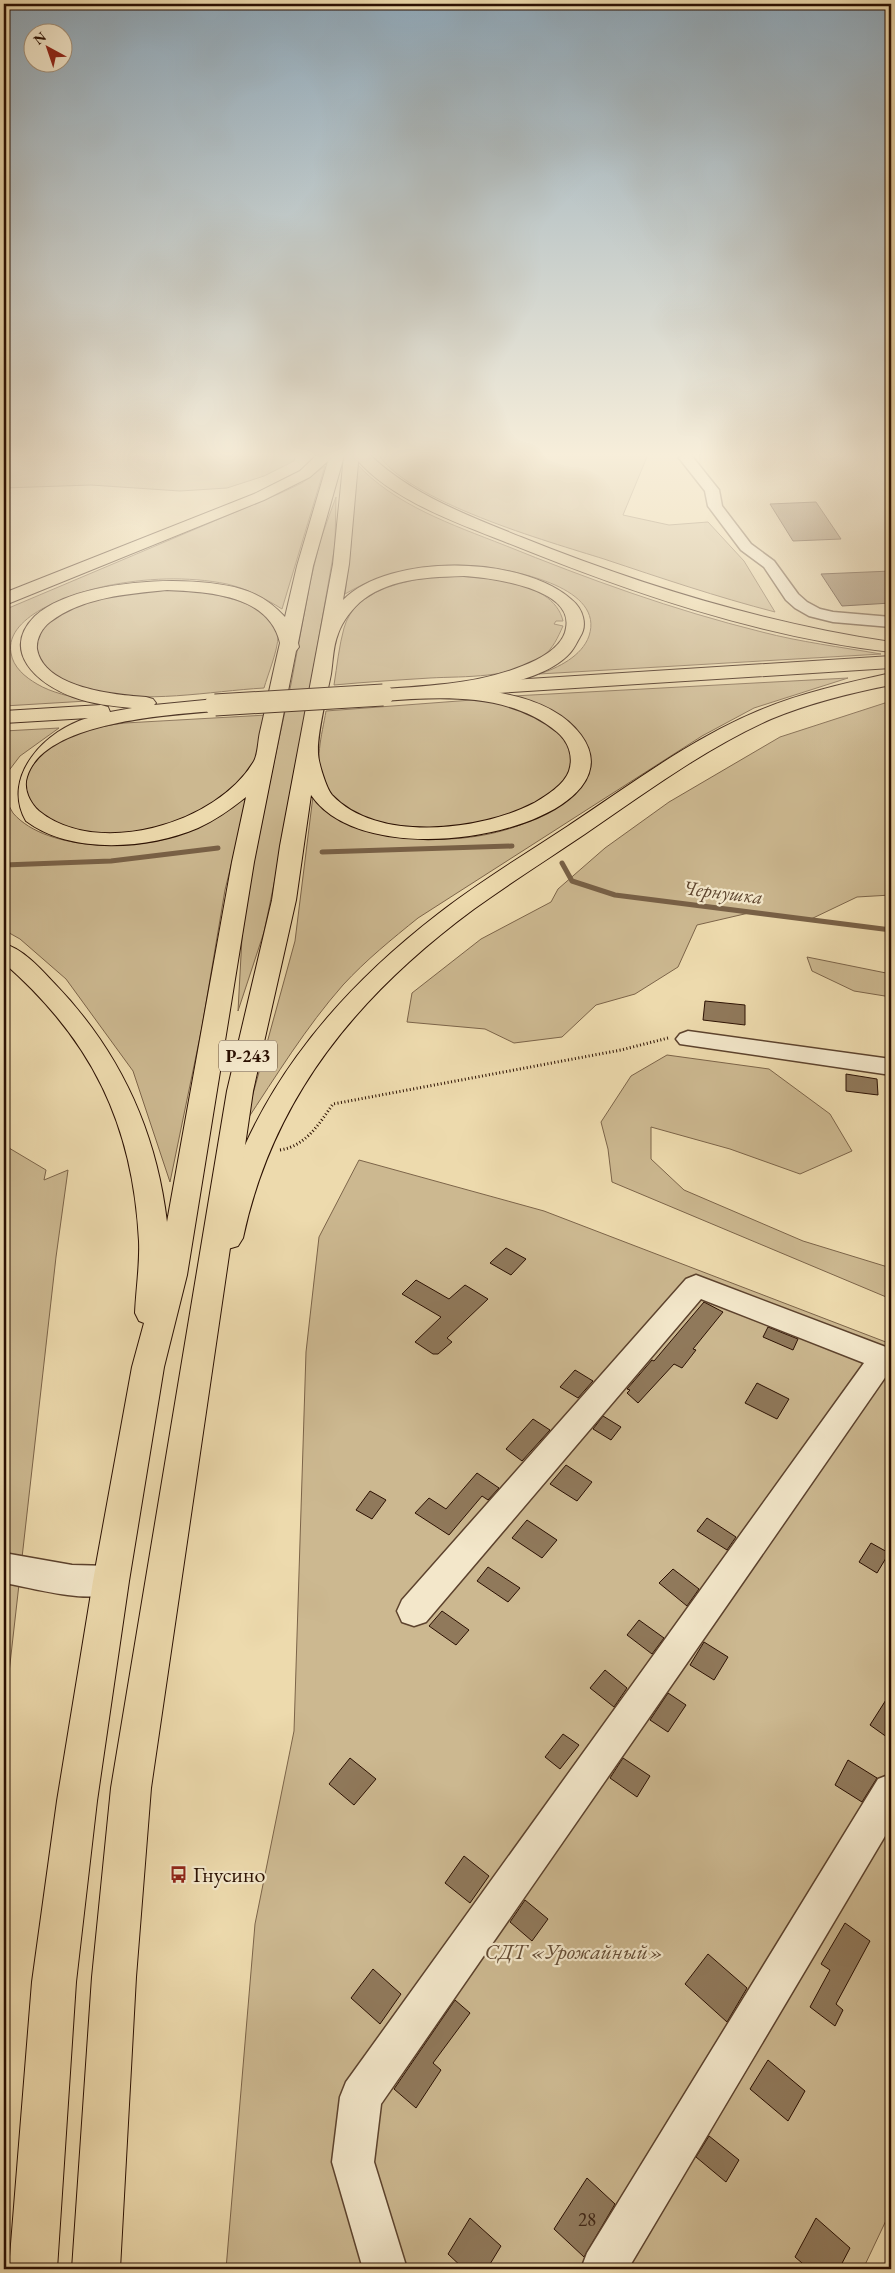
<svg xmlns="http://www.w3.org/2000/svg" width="895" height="2273" font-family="'EB Garamond',serif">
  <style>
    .green { fill: #ccb890; stroke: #7c6449 }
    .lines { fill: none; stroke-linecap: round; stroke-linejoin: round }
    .stream { stroke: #786046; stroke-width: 5 }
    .building { fill: #90795b; stroke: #2b1002 }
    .minor-casing { stroke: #5c422d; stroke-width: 3 }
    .major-casing { stroke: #2b1002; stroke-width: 2 }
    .highway-casing { stroke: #2b1002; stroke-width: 2 }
    .path { stroke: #2b1002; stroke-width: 3; stroke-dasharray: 1 2.5; stroke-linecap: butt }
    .minor { fill: #f3e7ca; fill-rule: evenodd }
    .major { fill: #eddaad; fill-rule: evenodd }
    .highway { fill: #eddaad; fill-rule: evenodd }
    .highway-bridge-casing { stroke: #2b1002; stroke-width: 23; stroke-linecap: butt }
    .highway-bridge { stroke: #eddaad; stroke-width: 21 }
    .labels { text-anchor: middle; stroke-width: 4.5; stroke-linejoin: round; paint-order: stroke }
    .shield { fill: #f3e7ca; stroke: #67503e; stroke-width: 1 }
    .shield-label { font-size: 18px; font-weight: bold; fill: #2b1002 }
    .near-number-label { font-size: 19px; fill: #442a18 }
    .water-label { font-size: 20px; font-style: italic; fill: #5e452f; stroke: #f3e7ca }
    .near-poi-label { font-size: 22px; fill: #2b1002; stroke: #f3e7ca; text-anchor: start }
    .near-park-label { font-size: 22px; font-style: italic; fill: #634b34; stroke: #f3e7ca }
  </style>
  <rect width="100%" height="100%" fill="#eddaad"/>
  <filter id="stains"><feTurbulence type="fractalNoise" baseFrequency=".004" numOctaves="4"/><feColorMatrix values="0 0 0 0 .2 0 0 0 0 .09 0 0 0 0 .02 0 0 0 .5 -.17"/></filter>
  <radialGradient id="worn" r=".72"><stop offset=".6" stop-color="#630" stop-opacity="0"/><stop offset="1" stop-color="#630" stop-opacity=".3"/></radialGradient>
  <path class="green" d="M4 452H161L164 454 297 452 294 461 264 476 227 488 180 491 91 485 4 488Z
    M377 452H649L623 515 669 525 708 522 744 561 775 612C717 597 661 578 604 559 550 542 404 501 377 452Z
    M356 463C394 505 453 525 504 545 588 579 673 610 762 632 800 642 841 647 881 654L539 674C558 668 582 656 589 636 605 588 517 571 485 567 437 561 387 569 345 594L351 545Z
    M325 466 282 609C264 598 248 589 227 584 188 576 144 578 106 586 78 592 4 614 11 653 13 667 25 677 37 684 52 693 70 696 87 701L4 706V610L283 492 302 483Z
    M336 497 335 545 286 826 264 932 238 1011 242 937 253 858 291 684 310 583 320 541Z
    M436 576C472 576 553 577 563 621H556L554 624 563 626C558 637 553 649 542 657 511 679 466 676 430 678 398 680 366 682 334 685 337 666 339 646 344 628 355 589 403 582 436 576Z
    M169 589C195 590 278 600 278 636 278 650 268 674 264 688 210 691 143 705 90 690 73 685 44 674 38 655 28 621 80 603 105 596 125 591 148 591 169 589Z
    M848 678 754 708 702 736 418 918C392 939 366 960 343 985 306 1027 276 1076 245 1123L295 941 313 796C327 810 341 821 360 827 423 848 507 843 561 803 572 795 583 786 587 772 591 759 589 744 579 733 570 724 527 704 513 696Z
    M472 700C500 701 535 710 556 730 637 810 372 873 325 785 313 763 322 735 326 711Z
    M891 701V895L857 897 811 919 753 912 697 925 678 967 635 994 596 1005 562 1037 514 1043 485 1029 407 1022 412 993 481 939 551 902 558 889 605 848 669 802 780 737Z
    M267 715C262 736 258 762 244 779 225 801 174 828 145 832 111 837 63 835 37 809 24 797 21 785 30 770 48 738 91 727 125 723Z
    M59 728 20 756 4 777V731Z
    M249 792 225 890 202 1027 170 1182 133 1071 66 979 20 939 4 930V796C7 802 10 808 13 813 47 853 145 852 188 831 209 820 229 805 249 792Z
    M807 957 891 974V997L854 991 812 971Z
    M667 1055 769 1069 830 1114 852 1151 800 1174 730 1149 651 1127V1159L684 1190 803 1241 891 1268V1299L612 1182 608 1149 601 1122 631 1076Z
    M4 1145 46 1170 44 1180 68 1170 56 1257 4 1717Z
    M359 1160 544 1211 891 1344V2210L863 2269H226L255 1924 294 1731 306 1352 319 1237Z"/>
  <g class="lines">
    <path class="stream" d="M322 852 512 846
      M562 863 572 881 615 895 891 930
      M4 865 111 861 218 848"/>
  </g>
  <path class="building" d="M816 502 841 539 793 541 770 504Z
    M891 571V603L842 606 821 574Z
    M705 1001 745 1005V1025L703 1020Z
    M846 1074 877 1079 878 1095 846 1091Z
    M506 1248 526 1259 511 1275 490 1263Z
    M416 1280 449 1299 465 1285 488 1299 447 1338 452 1342 438 1354H433L415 1342 441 1317 402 1294Z
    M704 1302 723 1312 693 1349 696 1350 682 1368 674 1364 638 1403 627 1393 630 1390 627 1389 652 1360 654 1361Z
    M768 1327 798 1339 793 1350 763 1337Z
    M575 1370 593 1381 578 1398 560 1387Z
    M757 1383 789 1399 777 1419 745 1403Z
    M603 1416 621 1427 611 1440 593 1429Z
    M533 1419 550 1430 522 1461 506 1449Z
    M566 1465 592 1482 577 1501 550 1484Z
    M477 1473 499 1488 488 1500 482 1496 449 1535 415 1513 429 1498 446 1509Z
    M370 1491 386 1500 372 1519 356 1510Z
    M707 1518 736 1537 727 1550 697 1531Z
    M527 1520 557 1540 542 1558 512 1538Z
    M871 1543 889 1553 877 1573 859 1562Z
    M488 1567 520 1588 508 1602 477 1581Z
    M673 1569 699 1589 687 1606 659 1583Z
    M442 1611 469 1630 456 1645 429 1626Z
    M639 1620 664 1638 652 1654 627 1635Z
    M704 1642 728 1657 714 1680 690 1665Z
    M605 1670 627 1688 614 1707 590 1688Z
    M891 1692V1740L870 1725Z
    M668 1693 686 1705 668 1732 650 1720Z
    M563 1734 579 1745 560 1769 545 1757Z
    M350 1758 376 1779 354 1805 329 1784Z
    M623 1758 650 1776 637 1797 610 1778Z
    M848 1760 877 1778 862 1802 835 1785Z
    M464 1856 489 1876 470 1903 445 1883Z
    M525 1900 548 1919 532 1941 510 1922Z
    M845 1923 870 1941 836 2004 843 2010 835 2026 810 2007 830 1970 821 1964Z
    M708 1954 747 1988 727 2022 685 1984Z
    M373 1969 401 1994 380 2024 351 1998Z
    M455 2000 470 2013 433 2063 441 2070 416 2108 394 2089Z
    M768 2060 805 2091 788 2121 750 2089Z
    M709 2136 739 2160 726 2182 696 2157Z
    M587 2178 615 2204 584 2257 554 2229Z
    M470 2218 501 2246 487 2269H464L448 2254Z
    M816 2218 850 2248 839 2269H809L795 2257Z"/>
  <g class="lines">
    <defs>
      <path id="minor" d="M686 454 691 455 719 490 722 506 751 544 774 561 798 594 807 602 820 609 833 612 891 617V627L833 622 809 616 795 608 786 600 764 567 741 550 708 506 705 491 679 458Z
        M688 1031 891 1059V1075L680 1044 676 1039 680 1034Z
        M696 1275 891 1349V1369L381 2104 374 2162 407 2269H363L332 2162 340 2097 346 2082 864 1363 701 1299 426 1622 414 1626 402 1622 397 1611 402 1600 686 1279Z
        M4 1553 72 1565 111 1566 123 1571 127 1581 123 1591C87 1605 40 1589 4 1583Z
        M891 1774V1826L628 2269H581L587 2253 878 1779Z"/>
      <path id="major" d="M351 452H367C409 494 467 515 521 537 640 585 764 623 891 642V652C758 637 626 591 503 541 454 522 382 496 351 452Z
        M891 656V668L451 696 444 694 441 690 444 686 451 684Z
        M891 673V685C850 693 810 703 771 719 704 749 645 793 585 834 548 859 510 883 474 909 359 994 273 1096 243 1238L238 1246 228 1249 218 1246 213 1238C246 1101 328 999 438 914 479 882 524 855 568 826 630 785 689 740 758 711 800 693 846 683 891 673Z"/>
      <path id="highway" d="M320 452H359L349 564 343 600C391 552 524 556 572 600 583 609 588 625 580 637 577 642 574 649 570 653 549 676 508 684 479 690 516 694 558 704 581 735 646 823 371 885 311 795L296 900 253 1091 151 1788 136 1977 120 2269H72L92 1977 111 1788 227 1091 272 900 280 846 333 564 344 456 313 566 298 643 299 647 296 651 254 862 187 1275 164 1367 129 1581 97 1801 76 1982 57 2269H9L32 1982 57 1801 93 1581 132 1367 144 1323 139 1321 135 1313C136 1289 140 1265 139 1241 133 1124 92 1040 4 963V944C22 948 41 969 54 983 119 1050 156 1129 167 1222L232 862 246 797C231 809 216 820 198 828 149 849 71 855 26 821 0 776 47 729 88 718L4 723V711L101 705 108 707 110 712 132 708C112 706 92 704 73 697 37 684 0 651 35 616 76 579 191 574 241 589 259 594 273 604 285 617L297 566 328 461 310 477 264 500 10 603 4 604V593L254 494 300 471ZM464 576C491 578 574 588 566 628 564 643 548 654 536 660 489 683 434 686 383 689L376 691 373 695 376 699 383 701C441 697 509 692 557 732 568 741 574 756 569 771 564 785 546 796 534 803 480 831 377 843 332 795 326 788 318 761 318 753 317 733 327 695 331 674 333 661 333 646 338 634 342 622 353 607 364 599 392 578 431 577 464 576ZM167 590C207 592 269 594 280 643 273 672 267 702 260 732 258 740 258 754 254 761 218 823 98 859 39 811 30 803 23 789 27 777 43 722 167 715 215 711L222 709 225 705 222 701 215 699 154 705 156 703 153 699 146 697C115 695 44 688 37 649 36 639 42 628 50 622 83 597 127 594 167 590Z"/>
    </defs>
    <use href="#minor" class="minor-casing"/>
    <use href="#major" class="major-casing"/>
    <use href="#highway" class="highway-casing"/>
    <path class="path" d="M280 1150C306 1146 319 1124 333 1104L621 1050 668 1038"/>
    <use href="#minor" class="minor"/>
    <use href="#major" class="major"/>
    <use href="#highway" class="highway"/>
    <defs>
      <path id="highway-bridge" d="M215 705 383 695"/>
    </defs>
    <use href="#highway-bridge" class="highway-bridge-casing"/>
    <use href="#highway-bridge" class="highway-bridge"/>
  </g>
  <linearGradient id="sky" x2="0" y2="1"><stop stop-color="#8fa8b9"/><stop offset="0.59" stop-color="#f7eeda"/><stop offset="1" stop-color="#f7eeda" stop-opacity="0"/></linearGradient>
  <rect width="895" height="771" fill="url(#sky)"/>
  <defs>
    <symbol id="bus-bare" viewBox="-9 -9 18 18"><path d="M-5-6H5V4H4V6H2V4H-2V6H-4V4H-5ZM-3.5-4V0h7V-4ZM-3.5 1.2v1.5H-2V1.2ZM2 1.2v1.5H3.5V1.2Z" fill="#8f2418" stroke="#f3e7ca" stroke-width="2.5" paint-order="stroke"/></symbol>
  </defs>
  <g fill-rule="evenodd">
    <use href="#bus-bare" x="166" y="1862" width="25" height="25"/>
  </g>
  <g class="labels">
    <rect class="shield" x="219" y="1040.5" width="58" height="31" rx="4"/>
    <g class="shield-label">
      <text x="248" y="1062">Р-243</text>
    </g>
    <g class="near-number-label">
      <text x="587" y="2226">28</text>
    </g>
    <g class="water-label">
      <text transform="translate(723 892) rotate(7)" y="7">Чернушка</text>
    </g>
    <g class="near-poi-label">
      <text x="193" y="1882">Гнусино</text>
    </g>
    <g class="near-park-label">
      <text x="574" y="1959">СДТ «Урожайный»</text>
    </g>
  </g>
  <rect width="895" height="2273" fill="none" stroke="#eddaad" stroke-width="20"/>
  <rect x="5" y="5" width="885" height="2263" fill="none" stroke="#2b1002" stroke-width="2.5"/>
  <rect x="10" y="10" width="875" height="2253" fill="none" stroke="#2b1002"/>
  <g transform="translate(48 48) rotate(320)"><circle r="24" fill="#f3e7ca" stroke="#a3917a"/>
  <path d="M0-4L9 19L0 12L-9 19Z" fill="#8f2418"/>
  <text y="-8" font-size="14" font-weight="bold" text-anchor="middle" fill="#2b1002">N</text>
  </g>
  <rect width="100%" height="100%" filter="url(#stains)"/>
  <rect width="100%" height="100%" fill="url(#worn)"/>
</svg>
